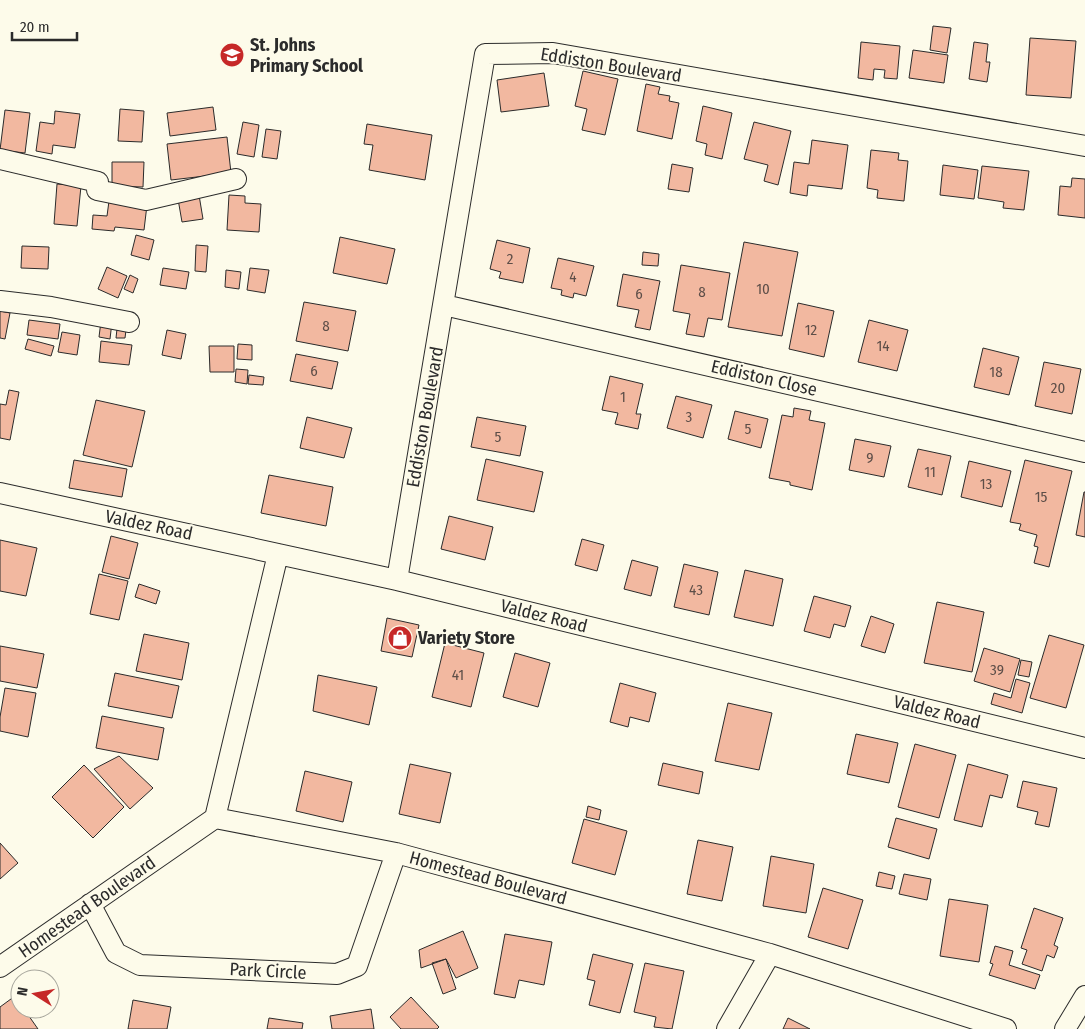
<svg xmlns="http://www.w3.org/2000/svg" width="1085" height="1029" font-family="'Fira Sans Condensed',sans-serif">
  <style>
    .building { fill: #f2b8a0; stroke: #2b2b2b }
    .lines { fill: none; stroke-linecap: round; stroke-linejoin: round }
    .street-casing { stroke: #2b2b2b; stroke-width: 22 }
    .street { stroke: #fdfbea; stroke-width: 20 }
    .labels { text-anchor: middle; stroke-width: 4; stroke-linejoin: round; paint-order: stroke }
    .number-label { font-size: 15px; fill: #5d4e48 }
    .poi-label { font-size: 18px; font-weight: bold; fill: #2b2b2b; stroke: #fdfbea; text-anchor: start }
    .street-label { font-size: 18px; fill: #2b2b2b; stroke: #fdfbea }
  </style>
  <rect width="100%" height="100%" fill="#fdfbea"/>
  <path class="building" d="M933 26 951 28 947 53 930 50Z
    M1030 38 1076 41 1071 98 1026 95Z
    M861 42 900 46 897 79 884 78 885 70 874 69 873 80 858 78Z
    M974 42 988 44 986 62H990L987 82 969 79Z
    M913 50 948 55 944 83 909 78Z
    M583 71 618 79 605 135 582 130 587 109 575 106Z
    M544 73 549 106 501 112 497 80Z
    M646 84 660 87 658 94 670 96 669 101 679 103 672 139 637 131Z
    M703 106 732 113 722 159 705 155 707 144 696 141Z
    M213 107 216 130 170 136 167 113Z
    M120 109 144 111 142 142 118 141Z
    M5 110 30 113 25 153 0 150Z
    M55 111 80 114 75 148 53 145 52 154 36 151 40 122 54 124Z
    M243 122 259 125 254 157 237 154Z
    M754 122 791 131 778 185 764 181 768 165 744 159Z
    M367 124 432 135 425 180 369 170 373 145 364 144Z
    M266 129 281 131 277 159 262 157Z
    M227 137 231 173 171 180 167 144Z
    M812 140 848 145 842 189 808 185 807 196 790 193 794 162 809 164Z
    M871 150 899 153 898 160 908 161 904 201 877 198 878 190 867 188Z
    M112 162H144L143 187 112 186Z
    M672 164 693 168 689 192 668 189Z
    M943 165 978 170 974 199 940 195Z
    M982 166 1029 171 1024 210 1003 208 1004 202 978 198Z
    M1072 178 1085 179V218L1058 215 1060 186 1071 187Z
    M57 184 81 186 77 226 54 224Z
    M199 195 203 219 182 222 178 199Z
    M229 195 245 196V203L261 204 259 232 227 230Z
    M109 201 147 205 144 230 115 227 114 231 92 229 93 215 107 216Z
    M136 235 154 240 149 260 131 255Z
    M340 237 395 249 387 284 333 273Z
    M497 240 530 248 523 283 499 278 501 272 490 269Z
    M744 242 798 252 782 336 728 327Z
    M196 245 208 246 206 272 195 271Z
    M22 246 49 247 48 269 21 268Z
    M643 252 659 254 658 266 642 265Z
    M558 258 594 266 586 296 574 293 573 298 561 295 562 290 551 288Z
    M681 265 730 273 722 320 708 318 704 337 686 334 690 314 673 311Z
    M107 267 127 276 118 298 98 289Z
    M163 268 189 272 186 289 160 285Z
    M250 268 269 270 265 293 247 290Z
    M226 270 241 272 239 289 225 287Z
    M623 274 660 281 650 330 635 327 639 310 617 306Z
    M130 275 138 279 133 293 124 289Z
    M304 302 356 311 348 351 296 341Z
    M798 303 834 311 824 357 789 349Z
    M0 311 10 313 5 339 0 338Z
    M29 320 60 324 58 339 27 335Z
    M869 320 908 330 897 371 858 362Z
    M101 321 112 322 110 339 99 337Z
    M117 329 126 330 125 338H116Z
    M167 330 186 334 181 359 162 355Z
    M62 332 80 335 77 355 58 352Z
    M28 339 54 346 51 356 25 349Z
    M101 341 132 345 129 365 99 362Z
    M238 344 252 345V360L237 359Z
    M209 346H234V372H210Z
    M983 348 1019 357 1009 395 974 387Z
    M296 354 338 362 332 389 290 381Z
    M1044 362 1081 369 1072 414 1035 406Z
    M236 369 248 370 247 384 235 382Z
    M249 375 264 377 263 385 248 384Z
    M610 376 643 384 636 414H641L638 429 615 424 618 413 602 410Z
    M9 390 19 392 10 440 0 438V404L6 405Z
    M676 396 712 405 703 438 667 428Z
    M96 400 145 411 132 467 83 455Z
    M794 408 811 411 809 420 825 423 812 490 790 485V482L769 478 782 415 793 417Z
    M735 411 768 419 761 448 728 439Z
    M307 417 352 428 344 458 300 448Z
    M477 417 526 426 520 456 471 447Z
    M855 439 891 446 884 477 849 470Z
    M918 449 951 456 942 495 908 487Z
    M486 459 543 472 534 512 477 500Z
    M74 460 127 469 122 497 69 488Z
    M1025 460 1072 471 1049 567 1034 563 1038 547 1034 546 1037 535 1019 530 1021 524 1010 522Z
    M969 461 1011 471 1002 507 961 497Z
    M269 475 333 487 326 526 261 513Z
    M1084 492H1085V537L1076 535Z
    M449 516 493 527 485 560 441 549Z
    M111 536 138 543 129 579 102 572Z
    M582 539 604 545 597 571 575 565Z
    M0 540 37 548 26 596 0 591Z
    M632 560 658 567 651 596 624 589Z
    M684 564 718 572 709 615 674 607Z
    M745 570 783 579 773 626 734 617Z
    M99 574 128 581 119 620 90 614Z
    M139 584 160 591 156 604 135 597Z
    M814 596 851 606 845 627 834 624 830 638 804 631Z
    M937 602 984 612 972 672 924 663Z
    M871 616 894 624 885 653 861 646Z
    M387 618 419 625 412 657 381 651Z
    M144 634 189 643 182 680 136 671Z
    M1049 635 1084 645 1066 708 1030 698Z
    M445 643 484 653 471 707 432 697Z
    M0 646 44 654 37 688 0 681Z
    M984 648 1020 659 1010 692 974 681Z
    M515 653 550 663 538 707 503 697Z
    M1021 660 1032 662 1029 677 1018 675Z
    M115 673 179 686 172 718 108 706Z
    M318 675 377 687 369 725 313 711Z
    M1016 679 1030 683 1022 713 991 704 994 693 1011 698Z
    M620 683 656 693 649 722 630 717 628 727 610 722Z
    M5 688 36 693 28 737 0 731V717Z
    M728 703 772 713 759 770 715 761Z
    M102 716 164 728 158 760 96 748Z
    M856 734 898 743 889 783 847 774Z
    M915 744 956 755 939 818 898 807Z
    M119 756 153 788 130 809 94 769Z
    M663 763 703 772 699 794 658 785Z
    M410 764 451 773 440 823 399 814Z
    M968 764 1008 775 1002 798 990 795 982 827 954 820Z
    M84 765 124 807 93 838 52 797Z
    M305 771 352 782 343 822 296 811Z
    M1023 781 1057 788 1049 827 1035 824 1038 812 1017 807Z
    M588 806 601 810 599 820 586 817Z
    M896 818 937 829 929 859 888 847Z
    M584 819 627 831 615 875 572 863Z
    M698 840 733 847 722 901 687 894Z
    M0 843 18 863 0 879Z
    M771 856 814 864 806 913 763 906Z
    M879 872 895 876 892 889 876 886Z
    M904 874 931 879 927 900 899 894Z
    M823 888 863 900 848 949 808 937Z
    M949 899 988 905 979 962 940 956Z
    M1034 908 1063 918 1054 945 1058 947 1054 958 1047 955 1042 971 1022 964 1027 950 1021 948Z
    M463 931 478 968 456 978 446 959 421 968 419 950Z
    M505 934 552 942 544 985 519 980 515 998 494 994Z
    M995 946 1013 951 1009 965 1040 975 1035 989 989 975 993 964 990 963Z
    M593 954 633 964 620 1013 589 1005 595 981 587 979Z
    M446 959 456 989 443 994 432 963Z
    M645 963 684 971 672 1029 654 1027 656 1017 634 1012Z
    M15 996 20 1003V1009H24L38 1029H0V1007Z
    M411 997 439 1027 437 1029H401L390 1017Z
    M133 1000 171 1007 167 1029H128Z
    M371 1009 374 1029H332L330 1016Z
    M269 1018 303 1023 302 1029H267Z
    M788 1018 810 1029H783Z"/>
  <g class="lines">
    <defs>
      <path id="street" d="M0 159 98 182 97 190 146 200 236 179
        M0 301 51 307 129 322
        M444 305 1085 452
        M0 493 397 580 1085 748
        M397 580 485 54 553 53 1085 146
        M215 818 278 554
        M90 904 116 953 140 965 337 974 357 966 396 853
        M0 967 215 818 396 853 770 954 1006 1029
        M727 1029 770 954
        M1065 1029 1085 996"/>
    </defs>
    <use href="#street" class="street-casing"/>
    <use href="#street" class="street"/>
  </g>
  <defs>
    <symbol id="school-disc" viewBox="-11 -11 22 22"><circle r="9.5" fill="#c62828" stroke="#fdfbea"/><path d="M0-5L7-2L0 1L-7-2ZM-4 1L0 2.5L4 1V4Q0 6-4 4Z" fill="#fff"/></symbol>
    <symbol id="shop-disc" viewBox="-11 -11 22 22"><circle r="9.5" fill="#c62828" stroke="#fdfbea"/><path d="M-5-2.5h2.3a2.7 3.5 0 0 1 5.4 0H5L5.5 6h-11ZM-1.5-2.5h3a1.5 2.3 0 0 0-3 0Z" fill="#fff"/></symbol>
  </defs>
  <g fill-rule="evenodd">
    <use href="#school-disc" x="218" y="41" width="28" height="28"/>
    <use href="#shop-disc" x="386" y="624" width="28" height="28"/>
  </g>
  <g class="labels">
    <g class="number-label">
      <text x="510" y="264">2</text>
      <text x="573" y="282">4</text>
      <text x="763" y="294">10</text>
      <text x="702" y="297">8</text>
      <text x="639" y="299">6</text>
      <text x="326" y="331">8</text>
      <text x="811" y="335">12</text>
      <text x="883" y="351">14</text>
      <text x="314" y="376">6</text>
      <text x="996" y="377">18</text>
      <text x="1058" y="393">20</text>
      <text x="623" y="402">1</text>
      <text x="689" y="422">3</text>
      <text x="748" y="434">5</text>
      <text x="498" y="442">5</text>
      <text x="870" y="463">9</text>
      <text x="930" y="477">11</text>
      <text x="986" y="489">13</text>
      <text x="1041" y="502">15</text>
      <text x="696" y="595">43</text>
      <text x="997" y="675">39</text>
      <text x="458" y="680">41</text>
    </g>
    <g class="poi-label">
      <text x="250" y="51">St. Johns<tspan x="250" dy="21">Primary School</tspan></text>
      <text x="418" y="644">Variety Store</text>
    </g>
    <g class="street-label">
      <text transform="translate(611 65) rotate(9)" y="6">Eddiston Boulevard</text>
      <text transform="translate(764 378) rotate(13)" y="6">Eddiston Close</text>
      <text transform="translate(425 417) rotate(-80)" y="6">Eddiston Boulevard</text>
      <text transform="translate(149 525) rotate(12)" y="6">Valdez Road</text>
      <text transform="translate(544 616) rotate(14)" y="6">Valdez Road</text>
      <text transform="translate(937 712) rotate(14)" y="6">Valdez Road</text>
      <text transform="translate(488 878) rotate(15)" y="6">Homestead Boulevard</text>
      <text transform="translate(87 907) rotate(-35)" y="6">Homestead Boulevard</text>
      <text transform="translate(268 971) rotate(3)" y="6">Park Circle</text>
    </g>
  </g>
  <g transform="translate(35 994) rotate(281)"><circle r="24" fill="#fdfbea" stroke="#a9a89e"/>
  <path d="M0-4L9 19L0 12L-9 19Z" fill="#c62828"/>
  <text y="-8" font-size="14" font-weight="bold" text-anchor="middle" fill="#2b2b2b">N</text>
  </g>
  <path d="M12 32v8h65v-8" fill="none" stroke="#2b2b2b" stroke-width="2.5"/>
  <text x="20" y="32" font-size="15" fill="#2b2b2b" stroke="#fdfbea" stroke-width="4" paint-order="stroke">20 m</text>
</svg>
